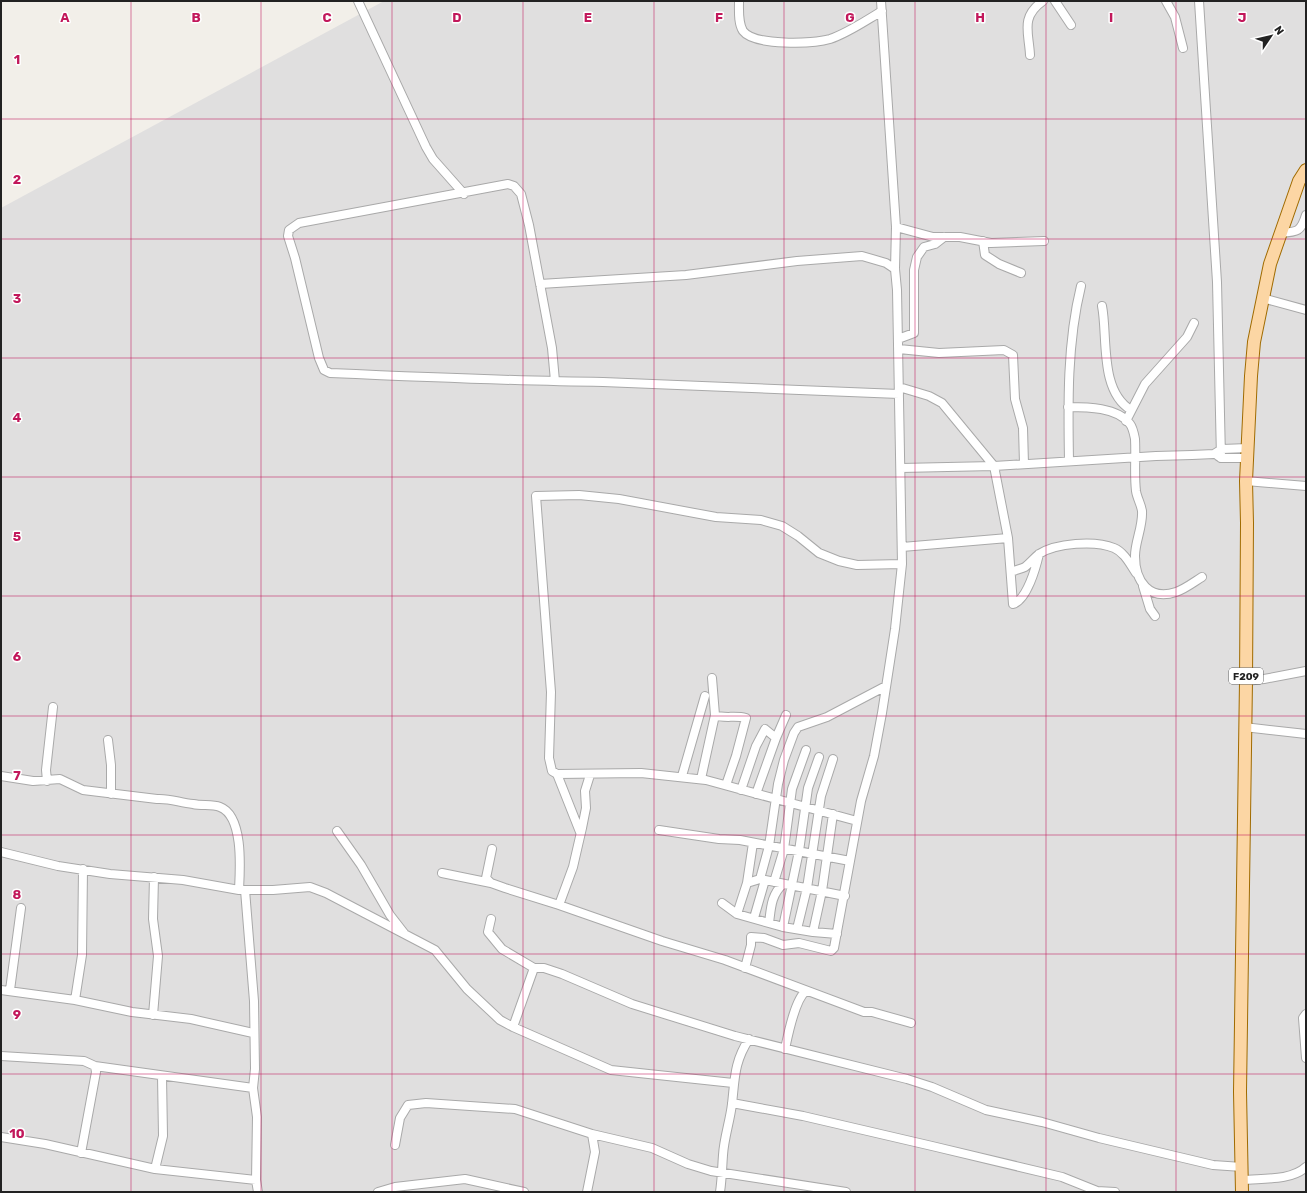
<svg xmlns="http://www.w3.org/2000/svg" width="1307" height="1193" font-family="Rubik,sans-serif">
  <style>
    .residential { fill: #e0dfdf }
    .lines { fill: none; stroke-linecap: round; stroke-linejoin: round }
    .street-casing { stroke: #a9a9a9; stroke-width: 10 }
    .primary-casing { stroke: #a06b00; stroke-width: 14 }
    .street { stroke: #fff; stroke-width: 8 }
    .primary { stroke: #fcd6a4; stroke-width: 12 }
    .grid { fill: none; stroke: #c2185b; stroke-width: 1; stroke-opacity: 0.55 }
    .labels { text-anchor: middle; stroke-width: 3; stroke-linejoin: round; paint-order: stroke }
    .shield { fill: #fff; stroke: #646464; stroke-width: 1 }
    .shield-label { font-size: 10px; font-weight: bold; fill: #222 }
    .grid-label { font-size: 13px; text-anchor: middle; font-weight: bold; fill: #c2185b; stroke: #fff; stroke-width: 3; stroke-linejoin: round; paint-order: stroke }
  </style>
  <rect width="100%" height="100%" fill="#f2efe9"/>
  <path class="residential" d="M384 1H1306V1192H1V208Z"/>
  <g class="lines">
    <defs>
      <path id="street" d="M358 1 426 147 433 159 464 194
        M739 1C739 11 738 23 743 31 754 46 813 44 830 39 848 33 865 21 882 11
        M1055 1 1071 25
        M1166 1 1175 17 1183 48
        M1199 1 1217 282 1221 458
        M1030 55C1029 33 1020 17 1043 1
        M896 227 933 237H960L991 243 1044 241
        M1280 233C1297 232 1301 232 1306 215
        M983 241 985 255 999 264 1021 273
        M540 284 686 275 797 261 862 256 886 263 895 269
        M1262 298 1306 310
        M1102 306C1108 336 1099 391 1131 410
        M898 339 914 333V270L917 257 924 247 935 244 944 237
        M899 349 939 353 1004 350 1013 355 1015 399 1023 428 1024 464
        M555 381 552 348 529 225 521 194 514 186 508 184 299 223 289 230 288 236 295 258 319 358 324 370 330 373C421 377 512 381 603 382L899 394
        M899 387 929 396 942 403 994 466 1008 538 1013 604C1027 600 1036 567 1039 554
        M1068 407C1087 407 1117 407 1130 424 1133 428 1134 434 1135 439 1136 456 1134 474 1136 491 1137 498 1141 504 1142 511 1143 527 1135 541 1135 556 1135 581 1149 601 1176 592 1185 589 1194 582 1202 577
        M1126 421 1145 384 1187 337 1194 323
        M1218 456 1221 458H1247
        M1069 461C1068 403 1067 343 1081 286
        M901 468 994 466 1156 456 1192 455 1214 454 1222 449 1248 448
        M1246 481 1306 486
        M902 547 1008 538
        M1011 572C1015 570 1021 569 1025 567 1030 563 1034 558 1039 554 1056 543 1095 540 1114 548 1124 552 1130 564 1136 573
        M1143 586 1150 609 1155 616
        M1246 681 1264 679 1306 671
        M715 715C724 719 735 715 746 718L736 756 726 785
        M1244 727 1306 734
        M108 740 111 765V794
        M557 774 580 832
        M1 776 33 781 60 779 83 790 157 799C170 798 180 803 193 804 202 806 212 804 220 807 244 816 240 870 239 890
        M682 776 705 696
        M701 779 715 715 712 678
        M47 781 46 770 53 707
        M741 790 756 746 765 729 776 738
        M756 794 776 738 786 715
        M857 821 706 780 641 773 557 774 552 771 549 758 551 692 536 496 579 495 619 499 716 517 761 520 782 526 798 536 819 553 839 561 857 565 902 564
        M659 830 719 839 740 840 850 861
        M337 831 361 865 390 915 404 933
        M492 849 486 878 491 883 505 888 559 905 662 941 725 960 864 1012H872L911 1023
        M1 852 58 866 110 874 183 880 239 890H273L310 887 326 893 435 950 467 989 500 1020 513 1027 611 1070 733 1083
        M442 873 491 883
        M760 879 769 846 778 784 784 760 794 733 798 727 827 717 886 686
        M774 882 784 849 792 789 806 750
        M747 883 760 879 845 896
        M245 890 254 1001 255 1069 253 1088 257 1117 256 1180 258 1192
        M722 903 737 914 783 927 813 932 837 934
        M559 905 573 867 582 828 586 808 585 791 590 775
        M737 914 747 883 753 843
        M754 918 765 880
        M491 919 488 932 502 949 534 968H544L562 974 632 1004 735 1036 907 1079 932 1087 986 1110 1042 1122 1099 1138 1213 1165 1242 1167
        M769 923C771 908 771 895 783 884
        M783 927 799 851 808 788 819 757
        M797 929 807 888 821 796 833 759
        M813 932 822 891 833 814
        M745 968 751 945V937L764 938 783 945 799 943 831 951 834 948 861 801 874 756 882 713 895 629 902 564 897 290 895 269 896 227 881 1
        M1 990 75 1000 132 1012 191 1019 253 1033
        M10 990 21 908
        M75 1000 82 955 83 869
        M1306 1014 1303 1018 1306 1058
        M153 1015 158 956 153 919 154 877
        M513 1027 534 968
        M785 1049C788 1035 795 999 806 991
        M1 1056 84 1061 95 1066 96 1072 81 1153
        M95 1066 253 1088
        M732 1103 803 1116 932 1146 1062 1177 1097 1191 1115 1192
        M1 1137 45 1144 155 1169 256 1180
        M395 1145 400 1118 408 1105 426 1103 515 1109 592 1134 652 1148 688 1164 711 1171 846 1192
        M155 1169 163 1136 162 1076
        M1242 1180C1262 1178 1291 1181 1306 1167
        M378 1192 395 1187 465 1179 524 1192
        M587 1192 595 1152 592 1134
        M720 1192C722 1179 722 1168 723 1155 724 1138 730 1121 732 1104 735 1078 734 1062 749 1039"/>
      <path id="primary" d="M1242 1192 1240 1092 1246 681 1247 523 1246 481 1251 376 1254 342 1270 264 1299 181 1306 170"/>
    </defs>
    <use href="#street" class="street-casing"/>
    <use href="#primary" class="primary-casing"/>
    <use href="#street" class="street"/>
    <use href="#primary" class="primary"/>
  </g>
  <path class="grid" d="M131 1V1192M261 1V1192M392 1V1192M523 1V1192M654 1V1192M784 1V1192M915 1V1192M1046 1V1192M1176 1V1192M1 119H1306M1 239H1306M1 358H1306M1 477H1306M1 596H1306M1 716H1306M1 835H1306M1 954H1306M1 1074H1306"/>
  <g class="labels">
    <rect class="shield" x="1229" y="668" width="34" height="16" rx="3"/>
    <g class="shield-label">
      <text x="1246" y="680">F209</text>
    </g>
  </g>
  <g class="grid-label">
    <text x="65" y="22">A</text>
    <text x="196" y="22">B</text>
    <text x="327" y="22">C</text>
    <text x="457" y="22">D</text>
    <text x="588" y="22">E</text>
    <text x="719" y="22">F</text>
    <text x="850" y="22">G</text>
    <text x="980" y="22">H</text>
    <text x="1111" y="22">I</text>
    <text x="1242" y="22">J</text>
    <text x="17" y="64">1</text>
    <text x="17" y="184">2</text>
    <text x="17" y="303">3</text>
    <text x="17" y="422">4</text>
    <text x="17" y="541">5</text>
    <text x="17" y="661">6</text>
    <text x="17" y="780">7</text>
    <text x="17" y="899">8</text>
    <text x="17" y="1019">9</text>
    <text x="17" y="1138">10</text>
  </g>
  <rect width="1307" height="1193" fill="none" stroke="#222222" stroke-width="4"/>
  <g transform="translate(1271 36) rotate(55)" stroke="#ffffff" stroke-width="3" paint-order="stroke">
  <path d="M0-3L7 15L0 10L-7 15Z" fill="#222222"/>
  <text y="-6" font-size="11" font-weight="bold" text-anchor="middle" fill="#222222">N</text>
  </g>
</svg>
